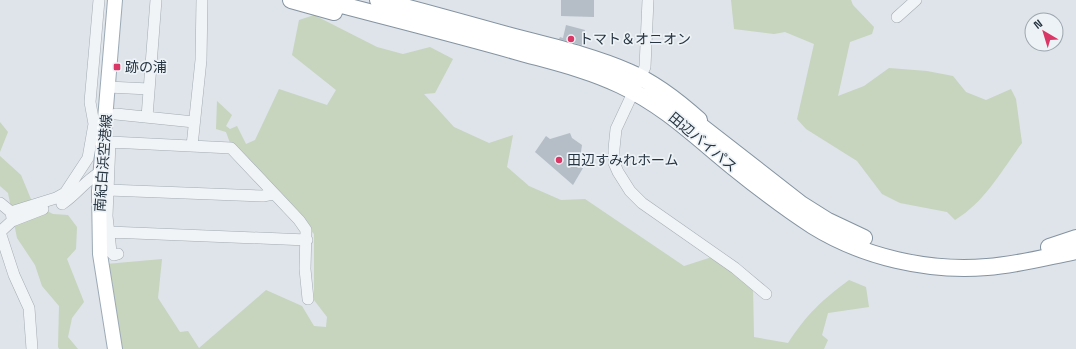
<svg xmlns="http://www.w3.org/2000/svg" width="1076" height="349" font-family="'Space Grotesk','Noto Sans JP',sans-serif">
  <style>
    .green { fill: #c7d4be }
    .building { fill: #b5bec6 }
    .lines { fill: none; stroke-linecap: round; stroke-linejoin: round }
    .minor-casing { stroke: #a3acb3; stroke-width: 12 }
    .major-casing { stroke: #9caab6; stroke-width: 16 }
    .highway-casing { stroke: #8493a1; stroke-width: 18 }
    .minor { stroke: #f1f4f7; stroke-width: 11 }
    .major { stroke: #fff; stroke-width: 14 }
    .highway { stroke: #fff; stroke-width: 16 }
    .poi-dot { fill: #da3766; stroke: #edf2f6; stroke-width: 1.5 }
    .labels { text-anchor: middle; stroke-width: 3.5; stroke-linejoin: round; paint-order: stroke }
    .poi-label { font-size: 14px; fill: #263441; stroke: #edf2f6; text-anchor: start }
    .street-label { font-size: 14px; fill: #263441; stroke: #edf2f6 }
  </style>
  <rect width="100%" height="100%" fill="#dee4e9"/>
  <path class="green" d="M731 0H851L853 5 874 27 872 34 850 42 838 96 864 86 889 68 927 71 953 76 966 92 986 100 1011 89 1016 99 1022 143C1001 171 986 201 955 220L947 212 900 203 882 194 857 161 806 129 797 119 814 44 785 32 774 34 734 29Z
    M314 15 377 47 403 54 430 47 453 59 435 93 424 94 454 127 489 143 513 135 507 167 529 186 561 200 585 199 684 266 712 257 753 289 754 337 788 343C807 314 822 300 849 280L866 287 869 307 828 313 822 335 828 340 824 349H119L106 264 162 259 158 298 180 332 188 331 199 348 266 290 302 306 314 326 326 327 327 317 314 300V234L230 143 226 132 216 129 217 101 232 115 226 126 230 129 237 126 246 144 255 140 279 89 327 105 336 90 292 55 299 20Z
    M0 122 8 132 0 152Z
    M0 156 21 175 33 204 53 214 68 215 77 227 76 249 67 259 84 302 72 318 68 337 78 349H59L58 347 59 306 42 286 35 265 17 238 8 193 0 186Z"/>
  <path class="building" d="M561 0H594V17L561 16Z
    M566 25 585 30 583 41 586 42 585 46 559 39 560 37 563 38Z
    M570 133 572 138 582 145 579 165 583 168 573 185 535 152 546 136 550 139Z"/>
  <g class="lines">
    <defs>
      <path id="minor" d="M648 0 645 67 616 129 614 149V163L618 172 630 191 642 203 735 268 766 294
        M897 17 916 0
        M108 87 149 89
        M116 114 194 122
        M147 117 156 0
        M192 146 201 60 202 0
        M108 190 263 196 273 194
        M0 203 11 212 12 218
        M62 204C76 195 85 181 99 173
        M11 212 56 198 65 193 88 158 94 124 90 102 99 0
        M0 232 14 275 29 308 32 349
        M0 232 12 221 43 209
        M109 232 307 240
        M118 254 114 255 111 252 107 216 110 142 231 148 299 220 306 230 305 269 308 299"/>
      <path id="major" d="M115 0 99 191 100 254 115 349"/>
      <path id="highway" d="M291 0 334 12
        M323 0C387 17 451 33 515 51 550 61 587 69 620 85 665 106 696 137 733 167 759 188 785 208 813 226 863 257 928 272 987 267 1017 265 1046 257 1076 251
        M378 0C421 11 464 23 507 35 548 46 590 55 629 72 655 83 679 102 699 120
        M688 116 801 204 828 221 864 238
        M1049 247 1076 238"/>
    </defs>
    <use href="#minor" class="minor-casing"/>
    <use href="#major" class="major-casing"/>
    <use href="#highway" class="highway-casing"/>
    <use href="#minor" class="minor"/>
    <use href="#major" class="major"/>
    <use href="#highway" class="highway"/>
  </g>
  <g class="poi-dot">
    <circle cx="571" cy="39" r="4"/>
    <rect x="113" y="63" width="8" height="8" rx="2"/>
    <circle cx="559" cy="160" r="4"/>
  </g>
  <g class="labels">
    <g class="poi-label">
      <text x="579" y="44">トマト＆オニオン</text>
      <text x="125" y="72">跡の浦</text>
      <text x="567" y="165">田辺すみれホーム</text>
    </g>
    <g class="street-label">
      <text transform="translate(703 142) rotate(40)" y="5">田辺バイパス</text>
      <text transform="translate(103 163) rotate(-86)" y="5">南紀白浜空港線</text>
    </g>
  </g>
  <g transform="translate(1044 32) rotate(322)"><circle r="19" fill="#edf2f6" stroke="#9da6ae"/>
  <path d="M0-3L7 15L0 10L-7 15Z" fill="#da3766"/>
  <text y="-6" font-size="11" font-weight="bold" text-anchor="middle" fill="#263441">N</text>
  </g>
</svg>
